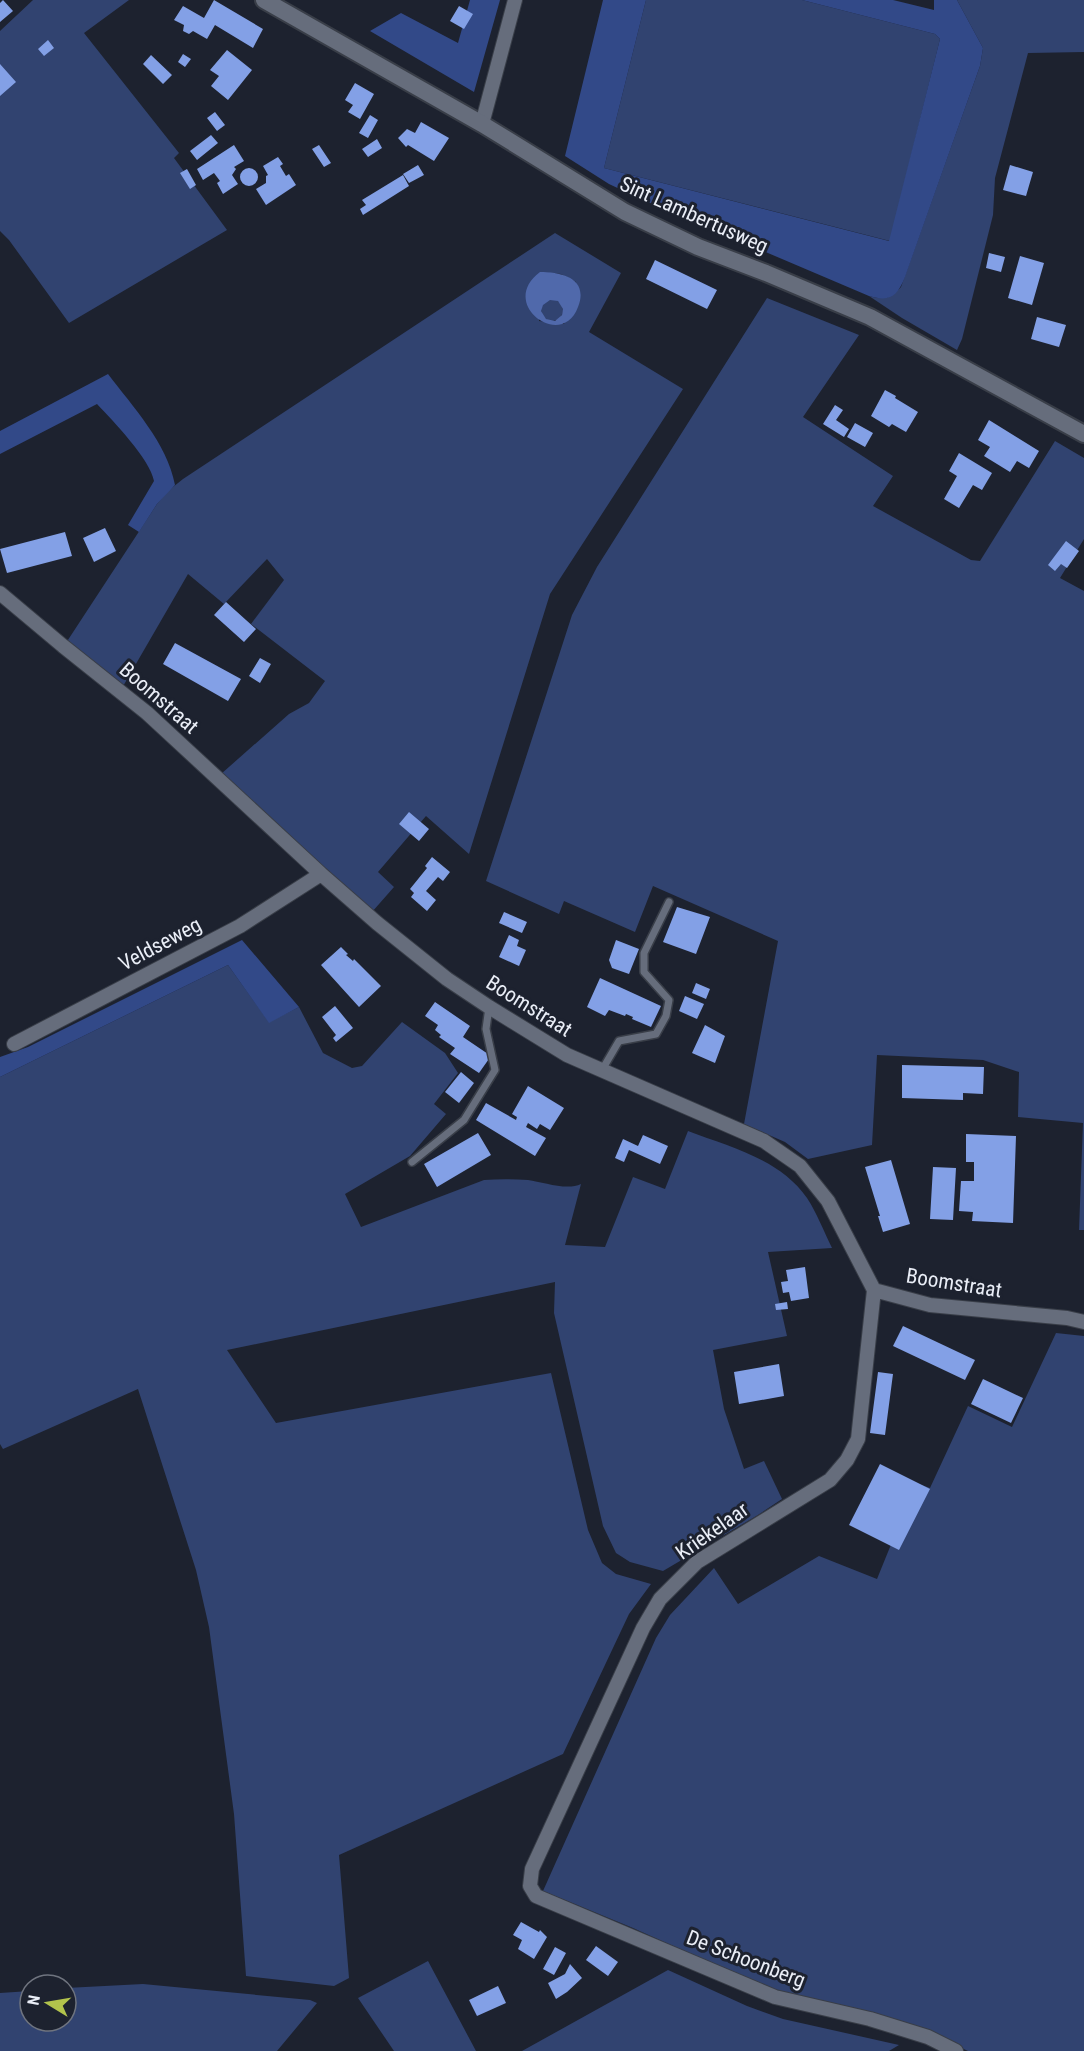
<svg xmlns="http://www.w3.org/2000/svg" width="1084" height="2051" font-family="'Roboto Condensed',sans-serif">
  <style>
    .green { fill: #314370; fill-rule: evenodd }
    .forest { fill: #324988 }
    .water { fill: #5069ab; fill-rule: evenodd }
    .building { fill: #83a0e6 }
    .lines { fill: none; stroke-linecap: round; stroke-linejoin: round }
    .service-casing { stroke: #393e48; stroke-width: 10 }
    .minor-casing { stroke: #393e48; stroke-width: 16 }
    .tertiary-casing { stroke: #393e48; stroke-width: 20 }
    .service { stroke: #666d7c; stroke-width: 7 }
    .minor { stroke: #666d7c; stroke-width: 14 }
    .tertiary { stroke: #666d7c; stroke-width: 16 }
    .labels { text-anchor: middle; stroke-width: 6; stroke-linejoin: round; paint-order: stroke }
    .street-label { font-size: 21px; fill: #eaeef7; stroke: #1d222f }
  </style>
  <rect width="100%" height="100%" fill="#1d222f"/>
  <path class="green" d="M33 0H129L84 33 179 153 174 158 227 230 69 323 9 240 0 231V31Z
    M646 0H802L935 34 940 39 890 241 604 168Z
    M957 0H1084V52L1028 53 995 178 993 215 962 339 957 350 902 318 869 296C884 300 890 299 901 287L980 66 983 48Z
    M555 233 621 273 589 332 683 389 550 594 469 854 426 816 378 872 394 887 372 912 221 774 289 714 309 703 325 681 251 624 284 580 267 559 224 604 188 574 122 688 64 646 157 504 168 491 183 479ZM540 272 561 274 576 282 564 324 539 321Z
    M767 298 859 335 803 417 893 476 873 506 971 560 980 561 1055 441 1084 458V539L1060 578 1084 591V1230H1079L1083 1123 1018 1117 1019 1072 983 1060 877 1055 872 1145 808 1159 785 1142 744 1124 778 941 653 886 635 932 564 901 559 914 486 881 572 615 597 567Z
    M541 310a11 11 0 1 1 22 0a11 11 0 1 1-22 0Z
    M228 965 269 1022 299 1007 323 1053 352 1068 362 1066 402 1022 445 1053 458 1073 434 1104 446 1114 410 1156 345 1194 361 1227 484 1180C498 1179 513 1179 528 1180 543 1182 567 1191 581 1184L565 1245 605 1247 633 1177 665 1189 688 1131C730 1147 780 1159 807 1198 817 1213 824 1232 832 1248L768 1252 787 1336 713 1350 724 1409 744 1469 764 1461 782 1499 758 1515 663 1571 630 1562 616 1553 603 1526 554 1313 555 1282 227 1350 276 1423 551 1373 588 1530 602 1563 616 1574 651 1584 629 1614 563 1754 339 1855 349 1978 334 1986 246 1976 234 1814 209 1627 196 1570 138 1389 3 1449 0 1444V1077Z
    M1056 1333 1084 1336V2051H968L940 2038 786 1997 633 1928 543 1891 656 1638 670 1615 714 1568 738 1604 819 1556 877 1579 916 1483 930 1488 968 1406 1012 1427Z
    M428 1961 476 2051H394L358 1998Z
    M668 1970 747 2006 783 2019 899 2045 889 2051H522Z
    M143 1984 310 2000 317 2003 277 2051H0V1993L30 1991V2021H66V1988Z"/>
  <path class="forest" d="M470 0H500L474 92 370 31 401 13 458 43Z
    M603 0H646L604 168 889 241 940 39 935 34 802 0H893L934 10V0H957L983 48 980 66 905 277C897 297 890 302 869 296L641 199 609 184 565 156Z
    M108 374C133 407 167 443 175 485L157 504 139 532 128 525 154 481C150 459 113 421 97 404L0 454V431Z
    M242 940 299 1007 269 1023 228 965 0 1077V1057L28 1047Z"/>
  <path class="water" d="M540 272C563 272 589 279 578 307 562 351 497 304 540 272ZM550 300 558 301 563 309 562 315 555 321 546 319 541 311 543 305Z"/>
  <path class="building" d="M3 0 13 11 0 22V3Z
    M214 0 263 29 253 48 215 25 207 39 193 31 189 34 183 31 184 25 174 20 183 6 204 18Z
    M459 6 473 14 464 29 450 21Z
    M48 40 54 48 44 56 38 49Z
    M227 50 252 70 228 100 211 86 219 76 210 70Z
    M183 54 191 59 185 67 178 62Z
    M151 55 172 75 163 84 143 64Z
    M0 64 16 82 0 96Z
    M355 83 374 94 360 119 348 112 353 105 345 100Z
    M215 112 225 125 217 131 207 118Z
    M370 115 378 120 368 138 359 133Z
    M421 122 449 138 434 161 408 145 406 147 398 138 407 129 415 133Z
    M211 135 218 143 197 160 190 151Z
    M377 139 382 148 368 157 362 149Z
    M234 145 244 161 234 167 236 169 232 175 238 184 223 194 217 183 220 181 214 173 203 180 197 169Z
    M319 145 331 163 324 167 312 149Z
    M278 157 283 164 280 166 286 176 289 174 296 185 266 205 256 189 266 183V176L268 175 263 166Z
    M418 165 424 175 409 183 403 174Z
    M1010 165 1033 172 1026 196 1003 190Z
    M240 177a9 9 0 1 1 18 0a9 9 0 1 1-18 0Z
    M187 169 196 185 190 189 180 173Z
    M403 175 409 186 363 215 360 209 366 205 362 200Z
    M989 253 1005 257 1001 272 986 268Z
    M1020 256 1044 263 1032 305 1008 298Z
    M655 260 717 290 707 309 646 279Z
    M1037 317 1066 325 1059 347 1031 339Z
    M885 390 896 396 895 398 918 412 906 432 892 424 889 427 871 416Z
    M835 405 843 410 836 420 849 429 844 437 823 424Z
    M989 420 1039 451 1029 468 1017 461 1010 472 984 456 990 447 978 440Z
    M855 423 873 433 865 447 847 437Z
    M959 453 992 473 982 490 973 485 959 508 944 499 957 476 949 471Z
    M105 528 116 551 94 562 83 538Z
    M65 532 72 556 7 573 0 549Z
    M1066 541 1079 551 1067 568 1061 564 1055 571 1048 565Z
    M226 602 256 629 244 642 214 615Z
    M175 643 241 679 228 701 163 664Z
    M260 658 271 664 260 683 249 676Z
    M409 812 429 829 419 841 399 824Z
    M432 857 450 872 443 881 438 877 426 891 436 900 427 911 411 897 414 893 410 889 427 868 425 866Z
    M677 907 710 917 696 954 663 942Z
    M504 912 527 922 522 933 499 923Z
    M509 935 519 940 517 946 526 950 519 966 499 957Z
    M616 940 639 949 629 974 612 968 609 960Z
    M341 947 348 954 346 955 353 961 354 959 381 986 359 1007 321 965Z
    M600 978 661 1006 651 1027 632 1019 633 1017 626 1014 625 1016 609 1010 605 1016 587 1007Z
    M696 983 710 989 706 999 692 993Z
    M685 996 704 1004 697 1019 679 1011Z
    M435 1002 470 1026 463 1037 491 1056 479 1073 450 1054 455 1048 439 1037 441 1035 435 1030 438 1025 425 1016Z
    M335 1006 353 1028 336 1042 333 1038 336 1035 322 1017Z
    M705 1025 725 1036 715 1063 692 1053Z
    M902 1065 984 1067 983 1094 963 1093V1100L902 1098Z
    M461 1072 474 1083 459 1103 445 1092Z
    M528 1086 564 1108 550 1130 540 1124 537 1129 528 1123 526 1127 546 1138 535 1156 476 1120 486 1103 516 1120 517 1117 512 1114Z
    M478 1133 491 1155 437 1187 424 1164Z
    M966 1134 1016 1136 1013 1223 972 1221 973 1212 959 1211 961 1181H974V1162H966Z
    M643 1135 668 1146 660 1164 629 1150 624 1162 615 1158 623 1139 638 1146Z
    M891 1160 910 1224 883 1232 878 1216H880L865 1167Z
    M933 1167 956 1168 953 1220 930 1219Z
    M805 1267 809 1298 791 1301 789 1292 783 1293 781 1282 788 1281 786 1270Z
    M787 1302 788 1309 776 1310 775 1304Z
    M903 1326 975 1360 965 1380 893 1346Z
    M779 1364 784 1396 739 1404 734 1372Z
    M878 1372 893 1374 885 1435 870 1433Z
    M983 1379 1023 1398 1011 1423 971 1404Z
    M880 1464 930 1489 899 1550 849 1525Z
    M521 1922 539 1932 540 1930 547 1937 534 1959 518 1949 522 1940 513 1935Z
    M596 1946 618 1962 608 1976 586 1960Z
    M555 1947 566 1953 554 1975 543 1969Z
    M570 1964 582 1978 567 1992 556 1999 548 1983 565 1974Z
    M498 1986 506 2003 477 2016 469 2000Z"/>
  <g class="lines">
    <defs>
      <path id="service" d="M602 1070 619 1041 656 1034 666 1016 669 1000 644 972V953L669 902
        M412 1162 464 1120 495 1070 486 1029 489 1007"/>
      <path id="minor" d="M482 124 515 0
        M0 593 63 646 147 713 321 874 377 923 447 979 489 1007 567 1055 764 1141 800 1166 828 1201 874 1290 930 1305 1067 1318 1084 1322
        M14 1044 240 926 321 874
        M874 1290 858 1439 847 1460 830 1480 697 1562 660 1599 643 1628 532 1869 530 1886 536 1896 775 1997 870 2019 928 2037 956 2051"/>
      <path id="tertiary" d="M264 0 482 124 625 212 698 247 766 273 870 317 1084 434"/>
    </defs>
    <use href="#service" class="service-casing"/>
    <use href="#minor" class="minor-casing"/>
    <use href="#tertiary" class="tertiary-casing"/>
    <use href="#service" class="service"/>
    <use href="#minor" class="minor"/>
    <use href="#tertiary" class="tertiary"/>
  </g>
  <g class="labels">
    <g class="street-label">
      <text transform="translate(694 215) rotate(24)" y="7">Sint Lambertusweg</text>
      <text transform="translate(159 698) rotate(41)" y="7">Boomstraat</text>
      <text transform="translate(160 944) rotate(-28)" y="7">Veldseweg</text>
      <text transform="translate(529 1006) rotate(32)" y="7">Boomstraat</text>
      <text transform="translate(954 1283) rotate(9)" y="7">Boomstraat</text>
      <text transform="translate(712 1531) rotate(-35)" y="7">Kriekelaar</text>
      <text transform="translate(746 1959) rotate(21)" y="7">De Schoonberg</text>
    </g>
  </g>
  <g transform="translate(48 2003) rotate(281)"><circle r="28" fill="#1d222f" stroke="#6f747f" stroke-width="1.5"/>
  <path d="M0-4.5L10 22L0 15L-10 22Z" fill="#b2c34c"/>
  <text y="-9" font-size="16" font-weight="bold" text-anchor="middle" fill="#eaeef7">N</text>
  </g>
</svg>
